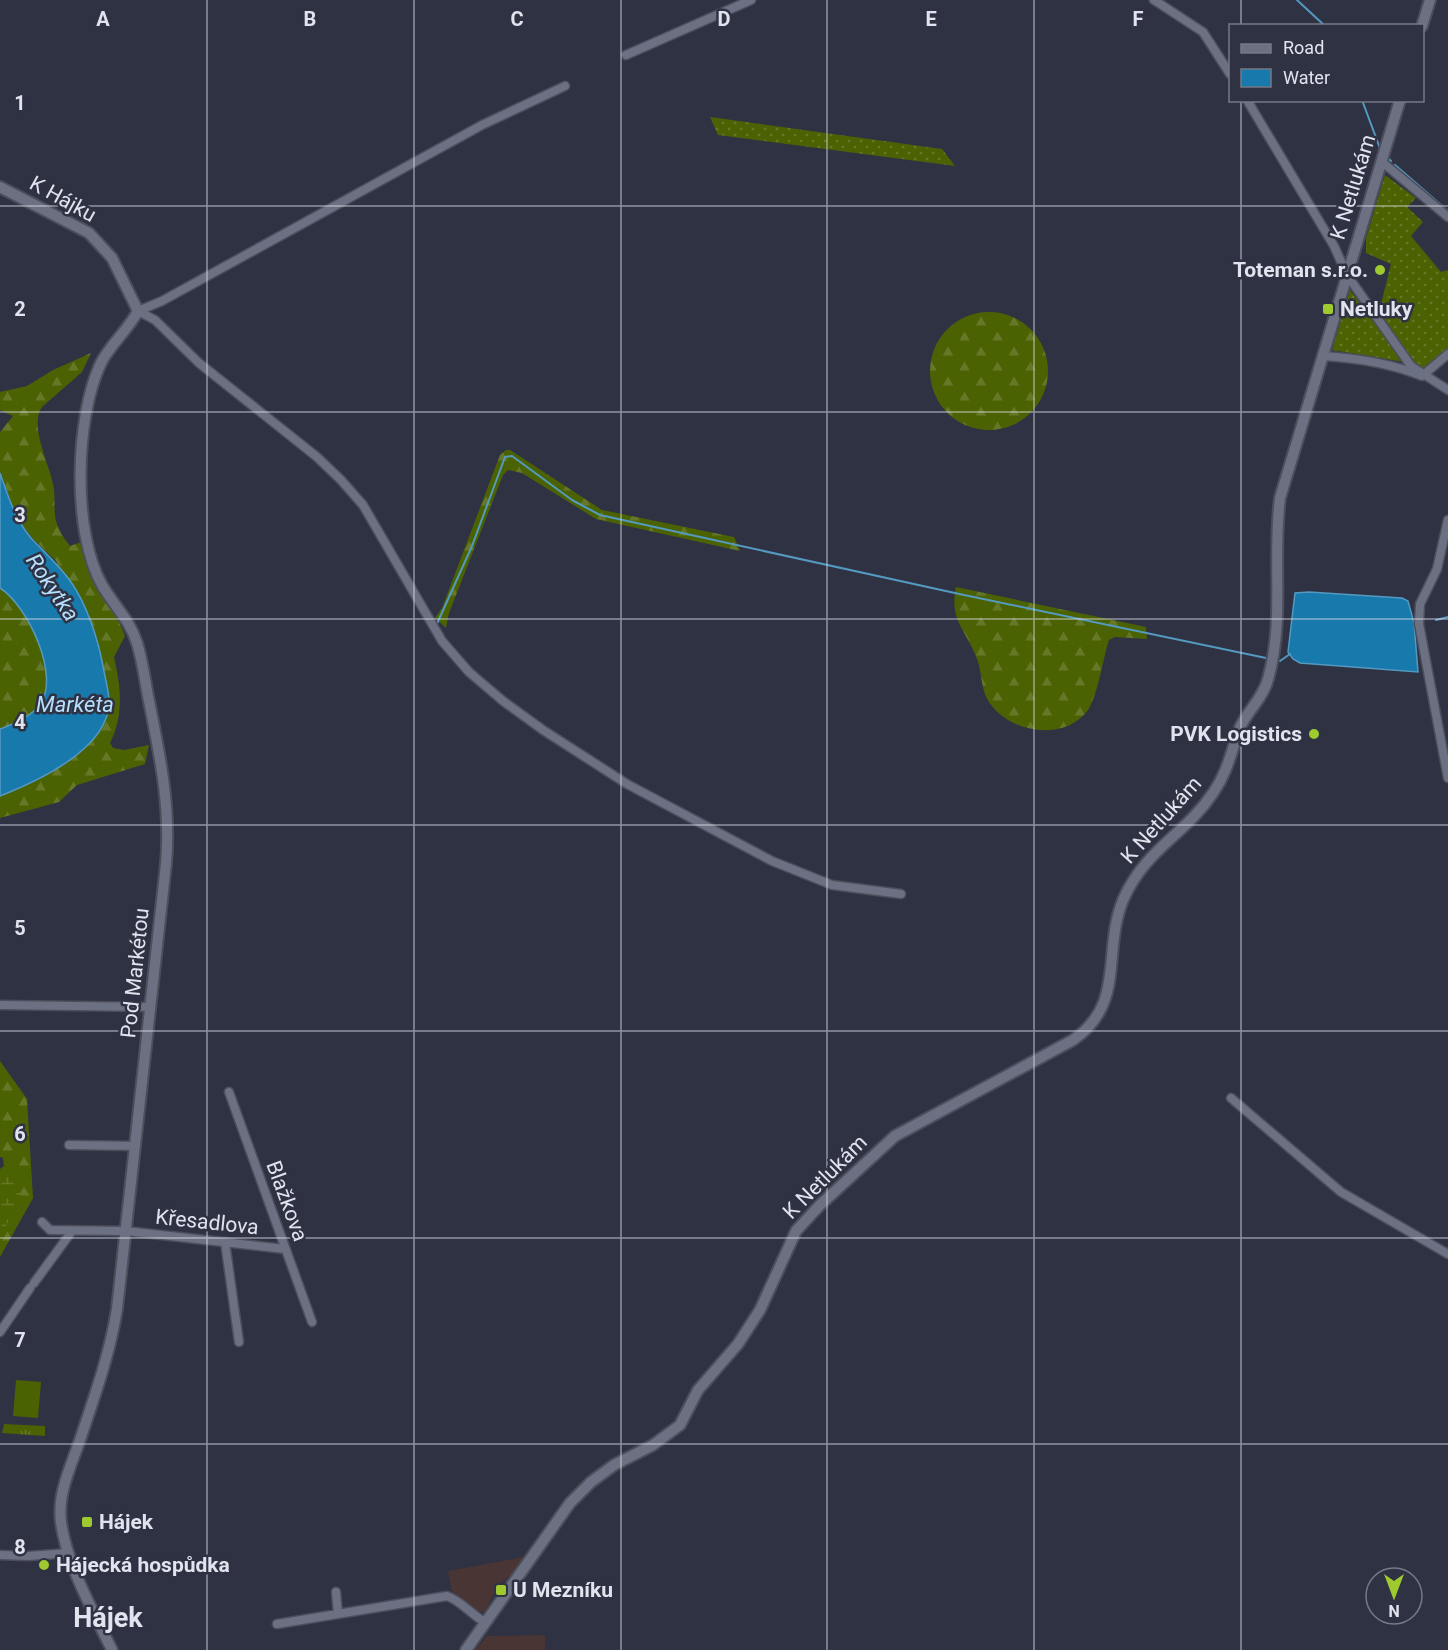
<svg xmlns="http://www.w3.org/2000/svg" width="1448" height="1650" font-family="Roboto,sans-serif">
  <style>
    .commercial { fill: #493534 }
    .grass { fill: url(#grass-dots) }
    .forest { fill: url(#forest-firs) }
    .wetland { fill: url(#wetland-marsh) }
    .park { fill: url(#park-tufts) }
    .pitch { fill: #4b6202 }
    .water { fill: #1779ac; stroke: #5499c0; stroke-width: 1.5 }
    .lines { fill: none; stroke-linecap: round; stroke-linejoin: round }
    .stream { stroke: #5499c0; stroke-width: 2 }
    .minor-casing { stroke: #4c4e5c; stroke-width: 11 }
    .tertiary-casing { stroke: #4c4e5c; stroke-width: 14 }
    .minor { stroke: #6c7083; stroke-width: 8 }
    .tertiary { stroke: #6c7083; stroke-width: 10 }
    .grid { fill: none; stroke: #e1e3ee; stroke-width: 1.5; stroke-opacity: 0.55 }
    .poi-dot { fill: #9eca2f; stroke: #2f3243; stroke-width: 2 }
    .labels { text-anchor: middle; stroke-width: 5; stroke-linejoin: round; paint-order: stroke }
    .street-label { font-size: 21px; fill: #e1e3ee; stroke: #2f3243 }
    .poi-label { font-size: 21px; font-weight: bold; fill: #e1e3ee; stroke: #2f3243; text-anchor: start }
    .water-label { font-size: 22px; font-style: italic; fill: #b6dffc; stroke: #2f3243 }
    .district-label { font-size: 27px; font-weight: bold; fill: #e1e3ee; stroke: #2f3243 }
    .grid-label { font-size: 20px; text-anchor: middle; font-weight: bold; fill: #e1e3ee; stroke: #2f3243; stroke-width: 5; stroke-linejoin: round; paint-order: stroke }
  </style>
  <defs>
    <pattern id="grass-dots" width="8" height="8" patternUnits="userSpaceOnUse" patternTransform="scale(1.5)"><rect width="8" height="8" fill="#4b6202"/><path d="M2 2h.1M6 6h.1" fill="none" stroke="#657827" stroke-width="1.8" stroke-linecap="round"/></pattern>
    <pattern id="forest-firs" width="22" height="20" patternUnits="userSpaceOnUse" patternTransform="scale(1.5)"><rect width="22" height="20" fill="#4b6202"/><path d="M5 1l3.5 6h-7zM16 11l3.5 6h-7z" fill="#657827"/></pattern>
    <pattern id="wetland-marsh" width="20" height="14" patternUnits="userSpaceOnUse" patternTransform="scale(1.5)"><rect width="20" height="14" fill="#4b6202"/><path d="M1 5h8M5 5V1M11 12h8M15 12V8" fill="none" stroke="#657827"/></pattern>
    <pattern id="park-tufts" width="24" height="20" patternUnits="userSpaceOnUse" patternTransform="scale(1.5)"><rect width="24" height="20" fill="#4b6202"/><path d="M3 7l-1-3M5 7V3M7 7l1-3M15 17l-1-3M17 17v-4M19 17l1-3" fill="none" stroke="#657827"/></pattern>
  </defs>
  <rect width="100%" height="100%" fill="#2f3243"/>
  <path class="commercial" d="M524 1557 511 1575 498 1585 485 1612 472 1610 452 1591 448 1571Z
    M545 1635V1650H475L487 1636Z"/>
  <path class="grass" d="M710 117 942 149 955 166 718 135Z
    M1385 175 1416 198 1407 207 1423 222 1411 236 1441 272 1448 270V351L1427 368 1416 367 1379 312 1391 264 1366 253V238Z
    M1350 290 1404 362 1332 350Z"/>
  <path class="forest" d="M930 371a59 59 0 1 1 118 0a59 59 0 1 1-118 0Z
    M91 353 82 372 42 407C29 426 49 463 53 484 56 496 53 509 56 521 59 531 64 538 70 546L81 542C89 577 113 603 125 636L114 657C121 687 124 715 110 743L113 748 124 750 149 745 145 764 77 785 59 802 0 818V796L32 783 68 762 93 739 109 703 104 674 56 561 32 538 16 516 0 473V432L13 416 0 410V392L27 386 53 370Z
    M506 450H510L602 510 734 537 740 551 596 519 522 473 508 470 503 475 449 613 446 628 435 618 442 608 500 455Z
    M956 587 1146 627 1147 639 1115 637 1109 640C1103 658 1098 695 1088 710 1066 741 1014 734 992 706 980 692 983 675 977 659 966 629 949 621 956 587Z
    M0 588C27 605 61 675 40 705 30 717 14 724 0 729Z
    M0 1061 27 1099 33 1198 0 1257V1169L4 1166 3 1158 0 1157Z"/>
  <path class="wetland" d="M9 1164 22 1198 0 1236V1171Z"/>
  <path class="park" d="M4 1424 45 1426V1436L2 1433Z"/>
  <path class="pitch" d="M16 1380 41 1382 38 1418 13 1416Z"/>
  <path class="water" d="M0 473C8 496 15 519 31 538 45 553 59 565 71 582 87 605 98 639 103 666 105 678 109 691 109 702 109 749 36 782 0 796V729C14 724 30 717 40 705 61 675 27 605 0 588Z
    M1309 592 1402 598 1408 601 1414 623 1418 672 1300 663 1293 659 1288 652 1295 593Z"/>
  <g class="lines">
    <path class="stream" d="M1297 0 1325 26
      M1362 100 1381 151
      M1389 159 1391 161
      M1395 165 1448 211
      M1436 620 1448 617
      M436 626 472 546 505 457 512 456 572 500 600 515 964 595 1266 658
      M1280 661 1290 654"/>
    <defs>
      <path id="minor" d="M1154 0 1203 32 1230 74
        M626 55 751 0
        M1247 100 1334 246 1347 275 1411 366 1448 390
        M1381 161 1448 217
        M138 311 155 320 199 363 317 457 341 480 363 505 442 641 469 672 503 701 543 730 627 784 772 861 832 885 901 894
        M138 311 162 301 482 125 565 86
        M1322 356C1357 358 1390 363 1422 376L1448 354
        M1448 520 1437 569 1420 604 1419 624 1448 778
        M0 1005 150 1007
        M229 1092 312 1322
        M1231 1098 1341 1192 1448 1254
        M69 1145 135 1146
        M42 1222 50 1230 126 1231 285 1249
        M225 1242 239 1342
        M34 1283 72 1231
        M0 1332 30 1288
        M0 1555 28 1556 69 1553
        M336 1592 338 1614
        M277 1624 447 1596C460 1600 473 1616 486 1623"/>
      <path id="tertiary" d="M1422 26 1430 0
        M0 187 89 233 112 258 138 311C128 330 109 346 101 363 75 417 72 532 102 585 114 606 130 620 137 643 143 662 145 682 149 701 160 756 171 808 166 864L117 1309C110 1353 95 1395 81 1437 72 1464 57 1493 61 1522 66 1563 94 1613 112 1650
        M466 1650 570 1503 591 1482 614 1465 653 1445 680 1425 698 1390 738 1344 760 1310 796 1231 820 1205 895 1136 1073 1040C1126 1004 1102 952 1123 900 1145 849 1185 835 1213 793 1227 773 1231 753 1239 730 1246 712 1263 699 1268 679 1285 620 1272 559 1280 498L1400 100"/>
    </defs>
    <use href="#minor" class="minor-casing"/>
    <use href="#tertiary" class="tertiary-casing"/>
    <use href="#minor" class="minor"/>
    <use href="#tertiary" class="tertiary"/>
  </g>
  <path class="grid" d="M207 0V1650M414 0V1650M621 0V1650M827 0V1650M1034 0V1650M1241 0V26M1241 100V1650M0 206H1448M0 412H1448M0 619H1448M0 825H1448M0 1031H1448M0 1238H1448M0 1444H1448"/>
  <g class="poi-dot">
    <circle cx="1380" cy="270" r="6"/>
    <rect x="1322" y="303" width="12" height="12" rx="3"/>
    <circle cx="1314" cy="734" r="6"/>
    <rect x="81" y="1516" width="12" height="12" rx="3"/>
    <circle cx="44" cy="1565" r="6"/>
    <rect x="495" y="1584" width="12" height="12" rx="3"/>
  </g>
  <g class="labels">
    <g class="street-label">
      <text transform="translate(1353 187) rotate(-73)" y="7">K Netlukám</text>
      <text transform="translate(63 199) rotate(29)" y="7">K Hájku</text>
      <text transform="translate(1161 820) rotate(-48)" y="7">K Netlukám</text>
      <text transform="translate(135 973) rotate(-84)" y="7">Pod Markétou</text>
      <text transform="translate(825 1177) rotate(-45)" y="7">K Netlukám</text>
      <text transform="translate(287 1201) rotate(70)" y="7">Blažkova</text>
      <text transform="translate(207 1222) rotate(6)" y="7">Křesadlova</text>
    </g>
    <g class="poi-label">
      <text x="1368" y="277" text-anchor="end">Toteman s.r.o.</text>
      <text x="1340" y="316">Netluky</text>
      <text x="1302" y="741" text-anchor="end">PVK Logistics</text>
      <text x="99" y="1529">Hájek</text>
      <text x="56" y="1572">Hájecká hospůdka</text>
      <text x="513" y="1597">U Mezníku</text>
    </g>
    <g class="water-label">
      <text transform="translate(53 587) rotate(56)" y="8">Rokytka</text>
      <text x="75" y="712">Markéta</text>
    </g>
    <g class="district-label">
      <text x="108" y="1627">Hájek</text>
    </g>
  </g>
  <g class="grid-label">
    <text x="103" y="26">A</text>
    <text x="310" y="26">B</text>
    <text x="517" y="26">C</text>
    <text x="724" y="26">D</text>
    <text x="931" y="26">E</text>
    <text x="1138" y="26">F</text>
    <text x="20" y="110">1</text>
    <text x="20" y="316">2</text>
    <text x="20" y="522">3</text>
    <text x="20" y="729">4</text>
    <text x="20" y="935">5</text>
    <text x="20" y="1141">6</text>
    <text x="20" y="1347">7</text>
    <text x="20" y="1554">8</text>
  </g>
  <rect x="1229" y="24" width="195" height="78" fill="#2f3243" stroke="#767987" stroke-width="1.5"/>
  <rect x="1241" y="44" width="30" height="9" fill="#6c7083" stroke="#767987" stroke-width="1.5"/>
  <text x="1283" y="54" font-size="18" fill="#e1e3ee">Road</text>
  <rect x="1241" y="69" width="30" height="18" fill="#1779ac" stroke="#767987" stroke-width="1.5"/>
  <text x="1283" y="84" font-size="18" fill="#e1e3ee">Water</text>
  <g transform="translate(1394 1596) rotate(180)"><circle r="28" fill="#2f3243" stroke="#767987" stroke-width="1.5"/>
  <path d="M0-4.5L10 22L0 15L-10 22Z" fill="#9eca2f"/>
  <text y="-9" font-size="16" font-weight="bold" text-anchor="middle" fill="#e1e3ee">N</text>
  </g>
</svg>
